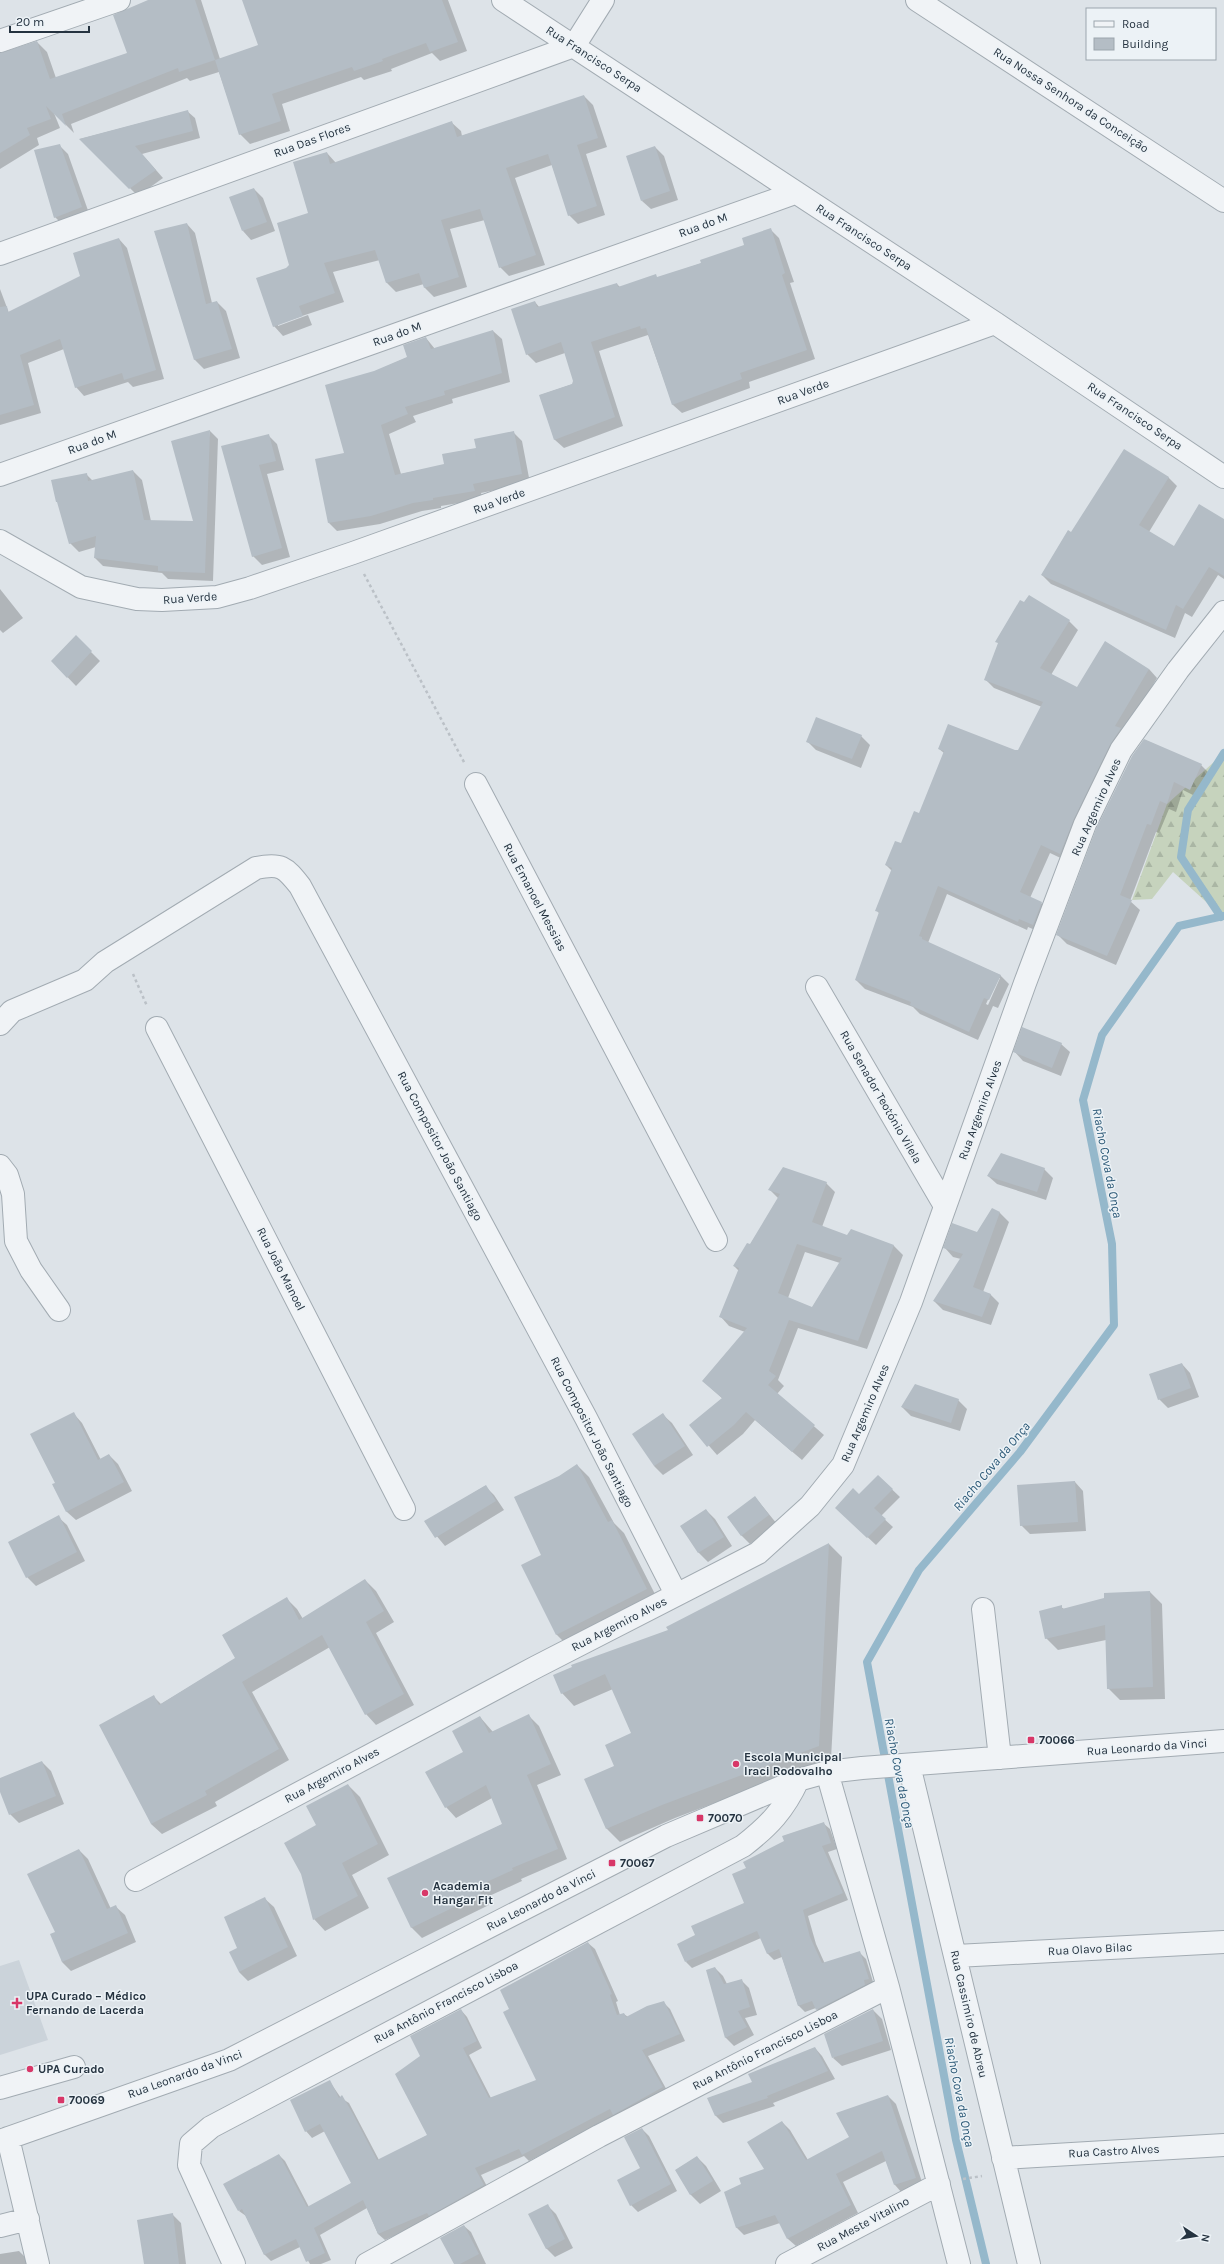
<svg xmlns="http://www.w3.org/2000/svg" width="1224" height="2264" font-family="Karla,sans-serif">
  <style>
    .built { fill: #cbd3da }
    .forest { fill: url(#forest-firs) }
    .shadow { fill: #0003; fill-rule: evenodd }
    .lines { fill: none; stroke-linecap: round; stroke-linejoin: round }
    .stream { stroke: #95b8cb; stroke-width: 8 }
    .building { fill: #b4bdc5; fill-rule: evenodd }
    .minor-casing { stroke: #a2abb2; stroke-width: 24 }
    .path { stroke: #bbc1c7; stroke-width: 2.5; stroke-dasharray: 3 3; stroke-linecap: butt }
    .minor { stroke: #f0f3f6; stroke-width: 22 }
    .poi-dot { fill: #d83768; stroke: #ecf2f6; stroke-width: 1.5 }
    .labels { text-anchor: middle; stroke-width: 3; stroke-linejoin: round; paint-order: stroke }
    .street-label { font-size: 12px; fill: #253340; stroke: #ecf2f6 }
    .poi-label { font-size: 12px; font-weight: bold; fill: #253340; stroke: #ecf2f6; text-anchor: start }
    .water-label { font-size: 13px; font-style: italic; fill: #2c5977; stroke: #ecf2f6 }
  </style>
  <defs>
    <pattern id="forest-firs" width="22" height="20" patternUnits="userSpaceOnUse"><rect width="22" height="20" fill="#c6d3bd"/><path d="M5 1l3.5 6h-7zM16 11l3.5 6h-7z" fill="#aab6a4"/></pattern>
  </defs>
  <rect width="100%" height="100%" fill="#dde3e8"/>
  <path class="built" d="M19 1960 48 2040 0 2055V1966Z"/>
  <path class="forest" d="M1224 753V918L1173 872 1152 899 1132 900 1167 804Z"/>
  <path class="shadow" d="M151 0H201L220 59 260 46 243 0H448L467 51 440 61 432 53 391 69 392 71 364 80 361 77 282 104 290 131 250 144 240 134 219 72 190 81 187 78 71 124 74 133 54 113 60 128 37 138 39 145 0 169V77L37 42 47 52 56 78 129 54Z
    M584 96 593 105 607 147 586 154 605 215 578 224 569 215 552 165 515 178 545 265 509 276 500 267 485 220 450 229 467 287 434 297 425 288 424 284 396 292 387 283 380 260 333 272 344 302 278 324V326L308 315 312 325 283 336 274 326 287 269 290 265 310 214 327 153 336 163 451 122 461 131 462 136Z
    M187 111 195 118 200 138 142 154 163 178 138 196 80 139Z
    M59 145 68 154 90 216 64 226 55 217Z
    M655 147 664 156 678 200 651 209 642 201Z
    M254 189 263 198 275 231 251 240 243 231Z
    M187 224 195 233 212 303 217 302 226 311 240 358 204 369 195 360 155 232Z
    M770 229 779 238 794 282 790 283 815 359 749 382 750 388 682 413 673 405 648 335 599 351 623 426 564 448 555 440 541 395 573 384 575 381 565 353 536 363 527 354 535 302 540 308 617 284 620 287 658 278 702 263 745 246Z
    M119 239 127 248 164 379 133 387 128 382 84 396 76 387 64 349 28 363 41 413 0 425V289L9 313 82 276Z
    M493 331 502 339 510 382 452 399 453 403 413 416 416 422 389 434 401 474 445 465 513 432 522 441 530 483 481 493 483 499 441 506V508L422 511 380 524 337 531 329 523 346 454 374 372 408 357 426 338 435 349Z
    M210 431 218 439 213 581 168 579 162 573 103 566 95 558 96 547 79 552 70 543 86 474 93 481 133 471 142 480 151 521 194 522Z
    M268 435 277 444 284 470 267 474 290 557 262 565 253 556 223 447Z
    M1168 477 1177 486 1149 532 1174 548 1224 520V579L1218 575 1192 617 1185 613 1175 638 1051 584 1042 575 1071 534Z
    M0 589 23 618 3 633 0 630Z
    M1069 621 1078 630 1051 675 1077 688 1149 669 1157 678 1125 733 1069 862 1050 853 1030 898 1041 903 1050 912 1042 933 1028 927 1027 930 947 894 928 943 1000 975 1009 984 998 1008 993 1006 978 1040 920 1014 913 1007 865 989 856 980 880 914 877 911 892 871 886 865 902 845 920 814 944 753 939 749 1019 751 1042 707 994 688 985 679ZM998 978H1000L988 1005 986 1004Z
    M76 637 100 661 76 686 52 661Z
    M861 736 870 745 861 768 816 750 807 741Z
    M1145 740 1201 765 1210 774 1199 798 1183 790 1176 812 1169 809 1159 833 1156 832 1130 901 1140 910 1116 965 1067 944 1058 935Z
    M1061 1044 1070 1052 1061 1076 1023 1061 1015 1052Z
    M1044 1169 1053 1178 1046 1200 997 1184 988 1176Z
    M826 1183 835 1192 822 1227 848 1236 894 1246 903 1255 867 1349 798 1328 778 1380 784 1386 777 1394 824 1435 802 1460 755 1420 743 1434 717 1455 691 1425 723 1399 703 1381 745 1332 729 1326 721 1317 739 1271 734 1266 750 1245 779 1199 770 1190ZM805 1252 840 1263 812 1308 788 1298Z
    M992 1209 1000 1213 1009 1222 983 1292 990 1294 999 1303 991 1325 943 1310 934 1301 961 1259 953 1257 945 1248 977 1233Z
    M1182 1364 1190 1373 1199 1397 1168 1408 1159 1399Z
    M958 1400 967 1409 960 1431 911 1416 902 1407Z
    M74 1414 82 1423 101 1460 109 1455 118 1464 132 1491 76 1520 67 1512 53 1485 56 1483Z
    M663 1415 672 1423 693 1455 663 1475 654 1466Z
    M577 1465 589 1477 614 1523 624 1533 659 1602 569 1647 557 1635 523 1566 543 1556 559 1477Z
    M878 1476 900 1497 881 1516 893 1527 876 1545 844 1515Z
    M1075 1482 1083 1491 1086 1531 1030 1534 1021 1525Z
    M485 1486 494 1495 504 1510 445 1546 425 1522Z
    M755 1497 777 1524 750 1544 741 1535Z
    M706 1510 715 1519 732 1546 708 1562 699 1553 681 1526Z
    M58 1517 67 1525 85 1561 36 1586 27 1577Z
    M829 1544 842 1557 831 1759 675 1818 620 1842 607 1829 586 1779 616 1766 632 1734 613 1689 574 1706 562 1693 573 1667 669 1631Z
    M365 1580 376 1591 394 1622 376 1633 414 1705 376 1725 366 1714 330 1647 252 1692 289 1760 215 1802 217 1806 162 1834 151 1824 154 1697 161 1704 237 1658 287 1599 297 1609 303 1619Z
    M1150 1592 1162 1604 1165 1699 1120 1700 1108 1688 1106 1640 1058 1650 1046 1638 1061 1607 1064 1609Z
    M529 1716 539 1726 561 1775 537 1785 567 1859 521 1879 522 1881 487 1897 491 1904 422 1938 412 1928 389 1879 503 1824 492 1798 456 1818 446 1807 464 1752 480 1717 493 1732Z
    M42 1762 51 1771 64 1804 19 1823 10 1814 0 1789V1779Z
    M348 1785 360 1797 389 1855 352 1875 369 1908 325 1931 314 1919 318 1826Z
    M823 1823 830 1829 837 1849 828 1852 848 1900 808 1916 816 1944 825 1964 859 1952 866 1959 874 1985 823 2016 816 2008 805 2012 798 2005 782 1957 774 1960 768 1954 761 1938 692 1968 686 1962 697 1936 745 1903 747 1869Z
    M79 1850 88 1859 111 1909 116 1907 125 1915 136 1942 71 1971 62 1962 56 1932Z
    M265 1899 274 1907 297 1956 248 1981 239 1972V1948Z
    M588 1943 595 1949 618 2001 616 2002 620 2015 624 2014 628 2017 664 2003 670 2009 685 2041 648 2056 669 2094 615 2116 529 2161 524 2156 481 2175 490 2192 385 2240 378 2234 367 2208 320 2235 331 2260 321 2264H310L300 2247 271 2261 264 2254 246 2216 239 2211 279 2155 285 2161 309 2207 352 2183 325 2131 312 2138 306 2131 330 2082 341 2098 349 2103 379 2160 428 2135 422 2056 461 2010 467 2017 482 2048 469 2055 491 2098 537 2081 510 2009Z
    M715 1968 723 1976 727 1984 741 1980 749 1988 757 2015 745 2018 754 2035 734 2046 726 2038 707 1971Z
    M873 2010 882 2019 891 2050 842 2066 833 2058Z
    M815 2048 822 2056 835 2079 773 2103 775 2106 723 2123 716 2116 709 2098 753 2083Z
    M888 2096 896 2104 923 2185 902 2193 895 2185 886 2161 843 2182 858 2213 796 2246 788 2239 780 2223 744 2235 736 2227 742 2184 766 2170 782 2122 790 2130 808 2160 851 2138Z
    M642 2129 649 2136 677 2191 638 2212 631 2205 641 2169Z
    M697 2157 706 2166 721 2191 700 2204 691 2195 676 2170Z
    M547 2205 556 2214 573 2248 555 2257 546 2248Z
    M172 2214 181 2223 186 2264H145Z
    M464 2226 471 2232 486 2264H455Z
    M19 2251 28 2260 29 2264H0V2254Z"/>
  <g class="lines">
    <path class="stream" d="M1221 917 1181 857 1188 810 1224 753
      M986 2264 956 2140 867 1662 919 1570 1020 1452 1114 1325 1112 1244 1083 1100 1102 1035 1179 926 1224 916"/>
  </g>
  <path class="building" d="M148 0H195L215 60 179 72 178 68 62 114 66 126 46 106 51 119 27 128 30 135 0 153V53L37 41 50 79 127 53 113 15Z
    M242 0H442L458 42 430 52 426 43 382 59 383 61 354 71 352 67 272 94 281 121 239 135 215 60 258 45Z
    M584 95 598 138 577 145 597 206 568 216 548 154 506 168 536 255 499 268 480 209 441 220 459 277 424 288 419 273 386 283 375 250 324 263 335 293 299 306 303 316 273 327 256 278 286 268 289 265 277 223 308 213 293 162 327 152 330 164 452 121 457 137Z
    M188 110 193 131 135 146 156 170 129 189 79 139Z
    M60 144 82 207 54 218 34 150Z
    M655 146 670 191 641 201 626 156Z
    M254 188 267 222 242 231 229 197Z
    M187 223 206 304 217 301 232 349 194 360 154 231Z
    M771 228 785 273 782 275 807 350 740 373 742 379 672 405 646 328 641 329 640 326 591 342 615 417 554 440 539 395 572 384 573 381 561 342 526 355 511 309 535 301 537 307 617 283 618 287 656 274 657 277 701 263 700 260 744 245 742 238Z
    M119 238 156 370 124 380 122 373 75 388 60 339 20 355 34 405 0 415V307L7 306 8 312 80 276 73 253Z
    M493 330 502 373 444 391 445 395 405 407 408 414 381 425 395 475 444 464 442 454 476 448 474 439 514 431 522 474 473 484 475 491 433 498V500L413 503 371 516 328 523 315 459 344 453 325 385 374 371 407 357 403 345 426 337 431 349Z
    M210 430 205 573 158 571V566L94 558 96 536 69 544 57 502H56L51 480 87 473 88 481 133 470 144 520 193 521 171 441Z
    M269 434 276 461 259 465 282 548 252 557 221 446Z
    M1124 449 1169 477 1139 525 1174 546 1199 504 1224 519V576L1209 567 1183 609 1176 605 1166 630 1041 575 1068 530 1071 532Z
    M1029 595 1070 620 1040 668 1077 687 1105 641 1149 669 1115 726 1121 728 1110 745 1074 819 1060 854 1041 845 1020 892 1042 902 1033 925 1019 919 1018 922 938 886 919 936 922 937V939L1001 975 989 1000 984 998 969 1032 910 1005 911 1002 855 980 879 912 875 911 892 868 885 865 895 841 901 843 914 811 919 813 944 751 938 749 948 724 1015 750H1018L1043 702 984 680 998 643 995 642 1020 600 1024 602Z
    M76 635 92 651 67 678 51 661Z
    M816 717 862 735 852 759 806 742Z
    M1144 739 1202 764 1190 790 1174 782 1167 804 1160 801 1151 825 1147 824 1120 895 1132 900 1107 956 1056 935 1096 829 1132 756Z
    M1022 1027 1062 1043 1052 1068 1013 1052Z
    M1001 1153 1045 1168 1037 1192 987 1176Z
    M783 1167 827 1182 812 1222 847 1235 851 1229 894 1245 858 1341 789 1320 769 1371 776 1376 768 1385 815 1425 792 1452 746 1412 734 1425 707 1447 689 1425 722 1398 702 1381 747 1328 719 1317 739 1268 733 1266 747 1243 750 1244 780 1194 768 1190ZM797 1244 842 1258 812 1307 778 1293Z
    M992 1208 1000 1212 973 1287 991 1294 982 1317 933 1301 963 1254 943 1248 952 1223 977 1232Z
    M1182 1363 1191 1388 1158 1400 1149 1374Z
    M915 1384 959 1399 951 1423 901 1407Z
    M74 1412 98 1460 109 1454 124 1482 66 1512 52 1484 55 1483 30 1434Z
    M663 1413 685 1446 654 1466 632 1434Z
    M577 1464 608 1522 612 1520 647 1589 556 1635 521 1565 541 1555 514 1497 559 1476Z
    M878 1475 893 1489 874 1508 886 1519 867 1538 835 1508 853 1488 859 1494Z
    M1075 1481 1078 1522 1020 1526 1017 1485Z
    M486 1485 496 1501 435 1538 424 1521Z
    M755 1496 769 1515 741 1536 727 1517Z
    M706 1509 724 1537 698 1553 680 1526Z
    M59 1515 77 1552 26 1578 8 1542Z
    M829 1543 819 1746 662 1805 606 1829 584 1779 614 1766 605 1745 631 1733 605 1674 561 1694 553 1675 572 1667 571 1665 668 1630 666 1627Z
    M365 1579 384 1611 366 1622 404 1694 365 1715 322 1635 242 1682 279 1749 205 1791 207 1795 151 1824 99 1725 154 1695 159 1705 235 1658 222 1635 287 1597 299 1620Z
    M1150 1591 1153 1687 1107 1689 1105 1625 1045 1639 1039 1611 1062 1605V1609L1104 1598V1593Z
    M529 1714 551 1764 527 1775 558 1849 512 1868 513 1870 478 1886 481 1894 411 1928 387 1878 502 1824 486 1785 445 1808 425 1772 463 1752 452 1731 480 1716 489 1733Z
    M42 1761 56 1796 9 1815 0 1792V1778Z
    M348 1784 378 1844 342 1863 358 1896 313 1920 301 1874 284 1843 316 1825 306 1806Z
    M824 1822 831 1843 822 1846 843 1893 803 1910 810 1937 822 1963 860 1951 869 1979 864 1980 865 1985 816 2010 812 2001 798 2006 779 1949 767 1954 757 1931 685 1962 677 1944 695 1935 691 1926 744 1903 732 1874 746 1868 743 1862 784 1841 782 1836Z
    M79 1849 107 1909 116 1905 128 1933 62 1962 50 1934 55 1932 27 1874Z
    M265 1897 288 1947 239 1972 229 1952 237 1948 224 1917Z
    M588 1942 612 1994 610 1995 617 2015 624 2013 626 2017 647 2006 664 2001 680 2034 642 2050 663 2087 613 2115 610 2109 522 2155 519 2149 475 2168 484 2185 429 2216 427 2213 378 2234 363 2200 314 2228 325 2253 306 2262 296 2239 264 2255 242 2209 238 2211 223 2184 279 2154 307 2207 351 2183 320 2124 305 2132 290 2100 330 2080 339 2098 342 2095 353 2114 377 2160 427 2135 395 2074 420 2056 410 2036 461 2009 477 2041 463 2048 489 2098 536 2080 503 2012 509 2009 500 1990Z
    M715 1967 724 1984 742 1979 750 2007 738 2011 747 2027 725 2038 706 1970Z
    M873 2009 883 2041 832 2058 824 2034Z
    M815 2047 828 2071 767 2096 768 2098 715 2116 707 2098 752 2082 748 2074Z
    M888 2095 916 2178 894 2185 882 2151 836 2174 851 2205 787 2239 775 2215 736 2228 724 2192 741 2184 739 2178 764 2169 747 2142 782 2121 806 2160 849 2137 836 2113Z
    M642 2128 671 2184 630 2206 617 2180 640 2168 624 2137Z
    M697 2156 713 2181 690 2195 675 2170Z
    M548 2204 565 2239 546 2249 528 2214Z
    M173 2213 179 2264H144L137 2220Z
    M464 2225 479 2254 460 2264H454L440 2238Z"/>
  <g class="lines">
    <defs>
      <path id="minor" d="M503 0 995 323 1224 477
        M917 0 1224 201
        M0 41 119 0
        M0 254 574 46 603 0
        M0 475 795 193
        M0 541 81 587 137 599 162 600 217 597 250 588 353 553 995 323
        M476 784 716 1240
        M817 987 945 1206
        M0 1024 12 1011 85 980 105 962 256 868C281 863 285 867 300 886L586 1418 676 1594
        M157 1028 404 1509
        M0 1166 7 1175 13 1194 16 1241 31 1270 59 1310
        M983 1609 1000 1758
        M909 1765 1029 2264
        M827 1772 888 1987 959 2264
        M136 1880 536 1667 758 1553 810 1506 843 1465 911 1302 1025 983 1085 824 1121 750 1178 670 1224 612
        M956 1956 1224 1942
        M0 2088 74 2067
        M8 2138 38 2264
        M0 2141 229 2060 666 1836 798 1780 827 1772 862 1768 1224 1741
        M1003 2158 1224 2145
        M0 2226 28 2219
        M234 2264 189 2165 191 2144 211 2127 743 1846C769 1826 784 1810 798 1780
        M367 2264 599 2136 888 1987
        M787 2264 939 2184"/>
    </defs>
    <use href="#minor" class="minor-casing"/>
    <path class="path" d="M364 574 465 764
      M133 974 147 1006
      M963 2179 982 2176"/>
    <use href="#minor" class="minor"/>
  </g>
  <g class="poi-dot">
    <rect x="1027" y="1736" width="8" height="8" rx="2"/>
    <circle cx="736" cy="1764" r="4"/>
    <rect x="696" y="1814" width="8" height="8" rx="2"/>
    <rect x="608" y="1859" width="8" height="8" rx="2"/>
    <circle cx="425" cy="1893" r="4"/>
    <path d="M15 1997h4v4h4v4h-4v4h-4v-4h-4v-4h4z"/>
    <circle cx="30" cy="2069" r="4"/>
    <rect x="57" y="2096" width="8" height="8" rx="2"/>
  </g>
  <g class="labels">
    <g class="street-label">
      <text transform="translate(594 59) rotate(33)" y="4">Rua Francisco Serpa</text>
      <text transform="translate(1071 100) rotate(33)" y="4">Rua Nossa Senhora da Conceição</text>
      <text transform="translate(312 140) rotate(-20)" y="4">Rua Das Flores</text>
      <text transform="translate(703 225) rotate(-20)" y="4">Rua do M</text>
      <text transform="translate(864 237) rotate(33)" y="4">Rua Francisco Serpa</text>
      <text transform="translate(397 334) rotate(-20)" y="4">Rua do M</text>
      <text transform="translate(803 392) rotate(-20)" y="4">Rua Verde</text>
      <text transform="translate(1135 416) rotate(34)" y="4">Rua Francisco Serpa</text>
      <text transform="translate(92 442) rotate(-20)" y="4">Rua do M</text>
      <text transform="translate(499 501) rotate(-20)" y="4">Rua Verde</text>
      <text transform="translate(190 598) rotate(-4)" y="4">Rua Verde</text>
      <text transform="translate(1096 807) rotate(-66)" y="4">Rua Argemiro Alves</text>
      <text transform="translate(535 897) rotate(62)" y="4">Rua Emanoel Messias</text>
      <text transform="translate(881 1097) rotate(60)" y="4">Rua Senador Teotónio Vilela</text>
      <text transform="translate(980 1110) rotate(-70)" y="4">Rua Argemiro Alves</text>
      <text transform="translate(440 1146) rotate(62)" y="4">Rua Compositor João Santiago</text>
      <text transform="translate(281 1269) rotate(63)" y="4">Rua João Manoel</text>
      <text transform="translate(865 1413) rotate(-67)" y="4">Rua Argemiro Alves</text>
      <text transform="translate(592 1432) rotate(63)" y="4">Rua Compositor João Santiago</text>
      <text transform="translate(619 1624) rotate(-27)" y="4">Rua Argemiro Alves</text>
      <text transform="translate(1147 1747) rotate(-4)" y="4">Rua Leonardo da Vinci</text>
      <text transform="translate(332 1775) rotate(-28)" y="4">Rua Argemiro Alves</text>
      <text transform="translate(541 1900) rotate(-27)" y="4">Rua Leonardo da Vinci</text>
      <text transform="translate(1090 1949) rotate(-3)" y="4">Rua Olavo Bilac</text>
      <text transform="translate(446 2002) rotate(-28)" y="4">Rua Antônio Francisco Lisboa</text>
      <text transform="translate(969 2014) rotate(77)" y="4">Rua Cassimiro de Abreu</text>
      <text transform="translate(765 2050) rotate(-27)" y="4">Rua Antônio Francisco Lisboa</text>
      <text transform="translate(185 2074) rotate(-20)" y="4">Rua Leonardo da Vinci</text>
      <text transform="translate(1114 2151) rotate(-3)" y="4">Rua Castro Alves</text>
      <text transform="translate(863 2224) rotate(-28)" y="4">Rua Meste Vitalino</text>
    </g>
    <g class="poi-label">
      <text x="1039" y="1744">70066</text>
      <text x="744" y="1761">Escola Municipal<tspan x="744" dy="14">Iraci Rodovalho</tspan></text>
      <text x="708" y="1822">70070</text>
      <text x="620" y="1867">70067</text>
      <text x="433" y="1890">Academia<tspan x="433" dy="14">Hangar Fit</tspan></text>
      <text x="26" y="2000">UPA Curado – Médico<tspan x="26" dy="14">Fernando de Lacerda</tspan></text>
      <text x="38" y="2073">UPA Curado</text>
      <text x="69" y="2104">70069</text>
    </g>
    <g class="water-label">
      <text transform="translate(1108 1163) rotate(79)" y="5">Riacho Cova da Onça</text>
      <text transform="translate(991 1466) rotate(-50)" y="5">Riacho Cova da Onça</text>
      <text transform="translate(900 1773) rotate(79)" y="5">Riacho Cova da Onça</text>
      <text transform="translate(960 2092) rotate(79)" y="5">Riacho Cova da Onça</text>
    </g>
  </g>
  <rect x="1086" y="8" width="130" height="52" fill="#ecf2f6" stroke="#9ca6ad"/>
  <rect x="1094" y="21" width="20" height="6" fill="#f0f3f6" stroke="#9ca6ad"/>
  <text x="1122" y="28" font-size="12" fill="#253340">Road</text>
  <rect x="1094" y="38" width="20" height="12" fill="#b4bdc5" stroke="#9ca6ad"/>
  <text x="1122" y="48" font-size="12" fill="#253340">Building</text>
  <g transform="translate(1196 2236) rotate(102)" stroke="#ecf2f6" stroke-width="3" paint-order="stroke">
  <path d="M0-3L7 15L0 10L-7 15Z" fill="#253340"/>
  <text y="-6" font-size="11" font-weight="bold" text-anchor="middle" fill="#253340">N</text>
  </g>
  <path d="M10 26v6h79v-6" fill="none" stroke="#253340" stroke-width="2"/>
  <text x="16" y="26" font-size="12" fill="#253340" stroke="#ecf2f6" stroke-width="3" paint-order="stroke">20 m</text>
</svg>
